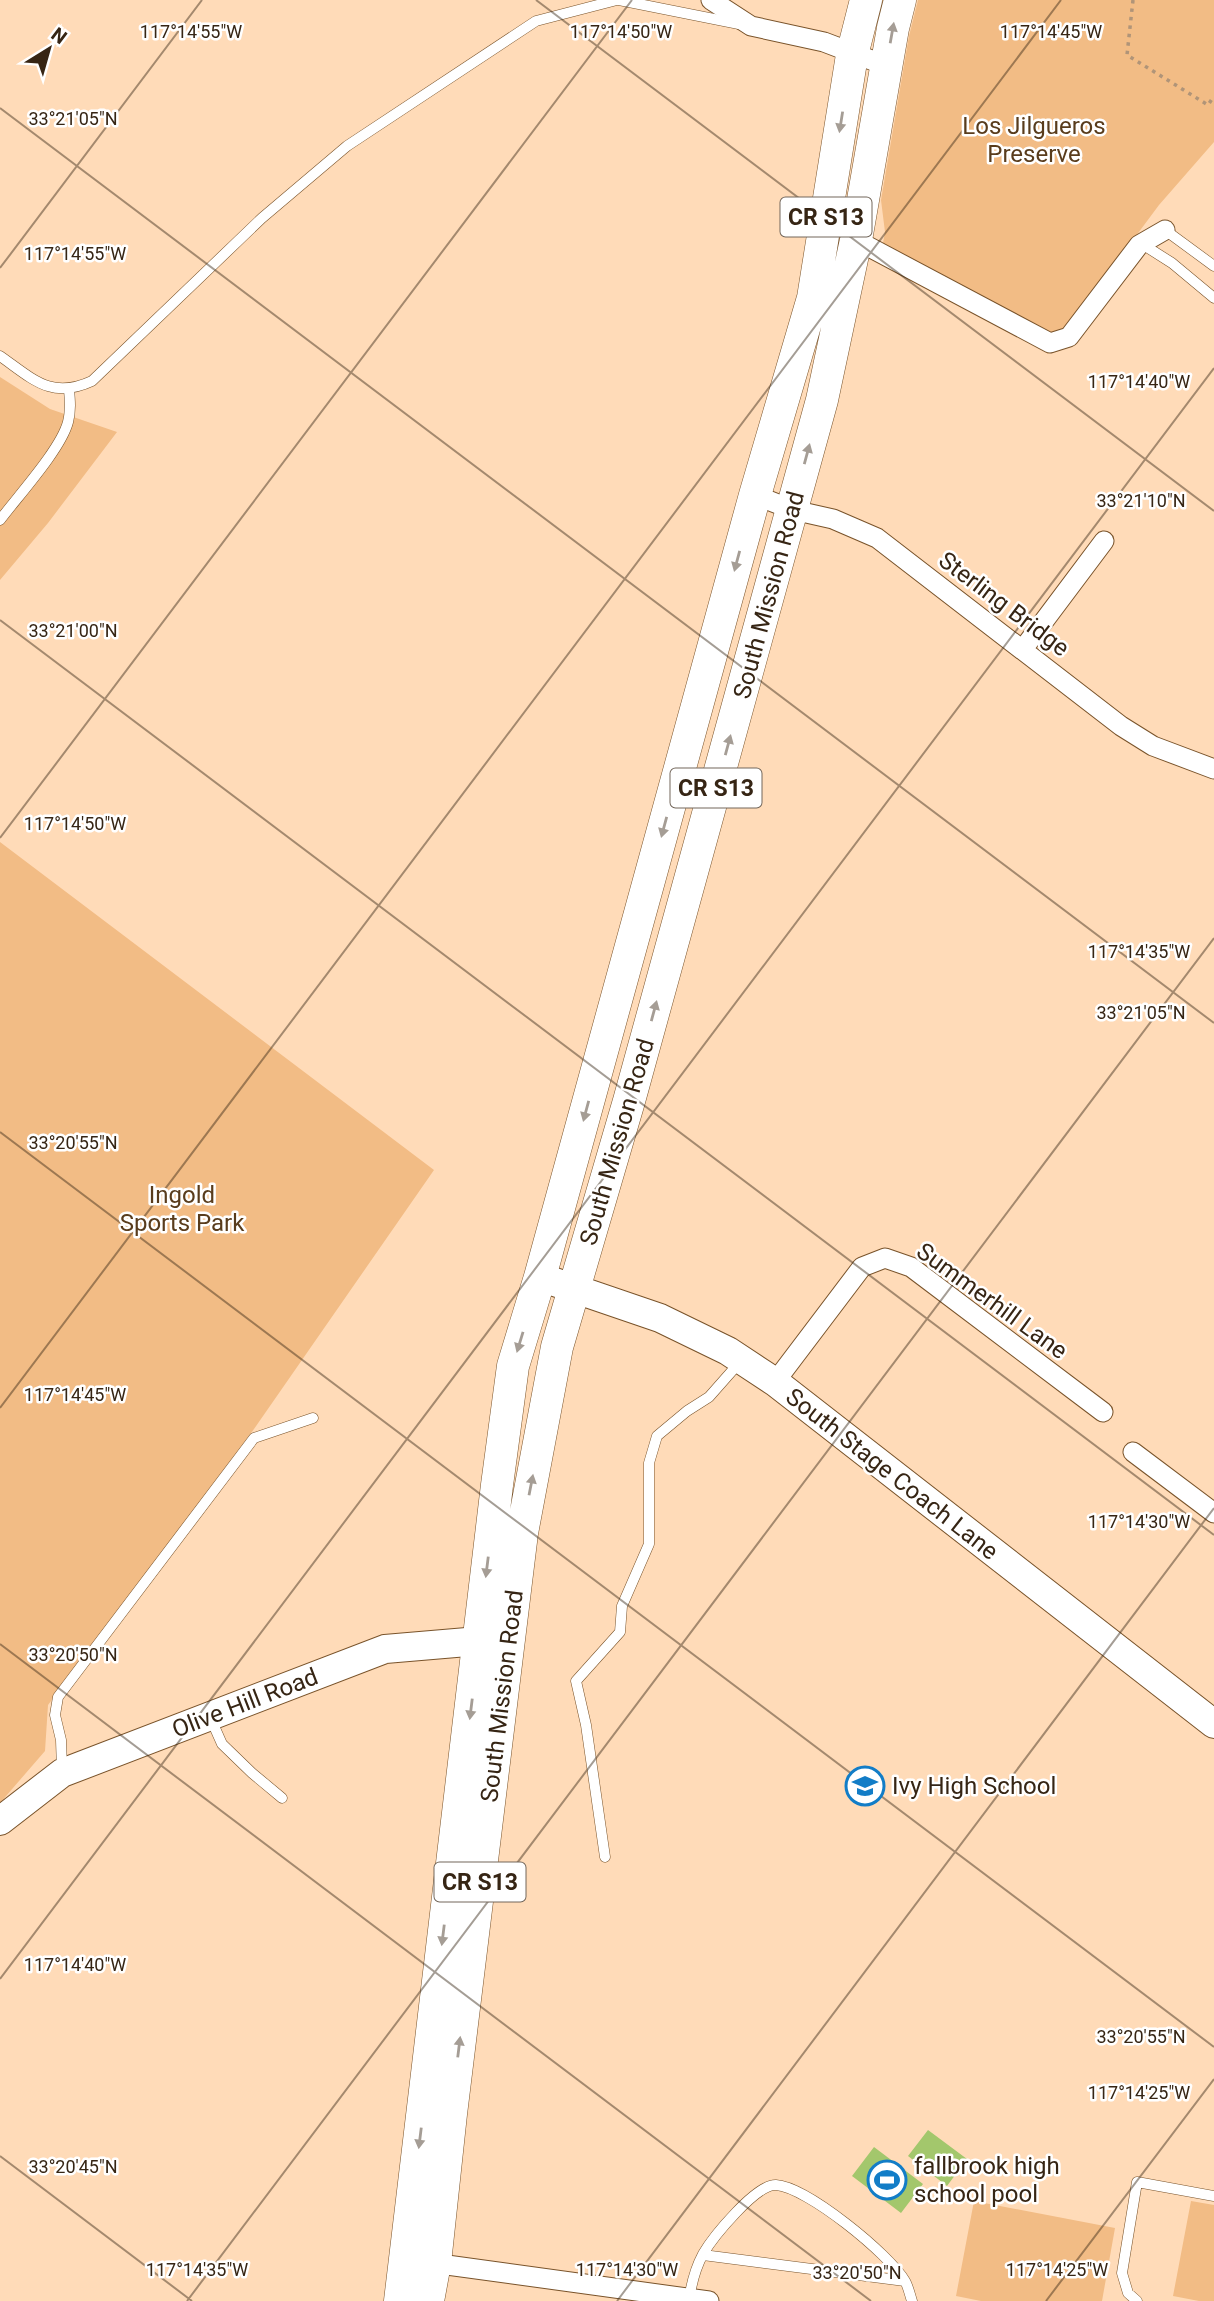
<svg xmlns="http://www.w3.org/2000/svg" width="1214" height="2301" font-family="Roboto,sans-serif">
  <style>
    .green { fill: #f2bc85 }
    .water { fill: #a3c76c }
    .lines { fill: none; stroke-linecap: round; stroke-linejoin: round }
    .lane-casing { stroke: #79532a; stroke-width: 11 }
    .street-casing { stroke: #79532a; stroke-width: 21 }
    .secondary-casing { stroke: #79532a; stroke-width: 30 }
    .primary-casing { stroke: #79532a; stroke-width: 33 }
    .path { stroke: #b09478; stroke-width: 3.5; stroke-dasharray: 3.5 5; stroke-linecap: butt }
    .lane { stroke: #fff; stroke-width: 10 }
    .street { stroke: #fff; stroke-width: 19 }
    .secondary { stroke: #fff; stroke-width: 28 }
    .primary { stroke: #fff; stroke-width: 32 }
    .oneway { fill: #a59d95 }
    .ticks { fill: none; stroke: #362514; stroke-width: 2; stroke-opacity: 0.45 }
    .labels { text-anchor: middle; stroke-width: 5; stroke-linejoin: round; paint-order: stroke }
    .shield { fill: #fff; stroke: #72665a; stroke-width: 2 }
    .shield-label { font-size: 23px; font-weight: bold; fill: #362514 }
    .park-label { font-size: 24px; fill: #593c1c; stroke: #fff }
    .street-label { font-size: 24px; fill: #362514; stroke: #fff }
    .poi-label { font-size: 24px; fill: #362514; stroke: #fff; text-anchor: start }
    .ticks-label { font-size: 18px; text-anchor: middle; fill: #362514; stroke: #fff; stroke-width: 5; stroke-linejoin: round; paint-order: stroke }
  </style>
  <rect width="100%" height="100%" fill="#ffdbb8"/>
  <path class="green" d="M918 0H1214V142L1159 205 1048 354 1001 321 880 260 885 232 881 200 909 36Z
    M0 377 50 409 117 432 48 523 0 580Z
    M0 842 434 1170 254 1429 48 1705 45 1751 0 1803Z
    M974 2201 1115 2228 1102 2301H981L956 2296Z
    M1191 2201 1214 2205V2301H1199L1173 2296Z"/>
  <path class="water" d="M928 2130 967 2159 947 2186 908 2156Z
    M874 2147 923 2184 901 2213 852 2176Z"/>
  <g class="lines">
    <defs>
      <path id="lane" d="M619 0 739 24
        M1165 230 1214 266
        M1142 244 1172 263 1214 298
        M0 356C33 379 51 400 92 381L262 218 347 146 536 21 617 0
        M0 520C18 496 61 449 68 422 71 411 70 400 69 389
        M210 1717 222 1744 252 1773 282 1798
        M62 1769 61 1740 55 1715 58 1697 254 1438 313 1418
        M605 1857 586 1725 576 1681 620 1632 622 1606 649 1544V1463L657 1436 687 1411 709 1397 739 1363
        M703 2255 905 2281
        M689 2300C691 2286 696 2267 703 2254 713 2237 756 2184 776 2185 807 2187 889 2254 905 2281 908 2286 910 2295 912 2301
        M1137 2301 1128 2293 1122 2273 1137 2182 1214 2196"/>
      <path id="street" d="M711 0 751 26 824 42 887 66
        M856 240 1050 343 1069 337 1139 245 1165 230
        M755 495 793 510 833 519 877 538 1121 726 1153 746 1214 769
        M1023 649 1104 541
        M775 1382 862 1267 885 1258 911 1267 1103 1412
        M1133 1452 1214 1513
        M425 2262 709 2301"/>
      <path id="secondary" d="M540 1277 660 1318 728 1351 775 1382 1214 1724
        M0 1821 62 1773 385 1649 479 1641 499 1647"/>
      <path id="primary" d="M400 2301 497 1485 513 1366 540 1277 755 495 813 298 852 55 866 0
        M428 2301 435 2263 451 2114 522 1533 557 1347 629 1101 822 400 856 240 893 28 900 0"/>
    </defs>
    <use href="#lane" class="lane-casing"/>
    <use href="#street" class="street-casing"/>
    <use href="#secondary" class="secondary-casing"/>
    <use href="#primary" class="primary-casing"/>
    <path class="path" d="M1133 0 1127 55 1208 105 1214 96"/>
    <use href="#lane" class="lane"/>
    <use href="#street" class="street"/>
    <use href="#secondary" class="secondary"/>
    <use href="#primary" class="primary"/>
  </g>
  <defs><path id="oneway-solid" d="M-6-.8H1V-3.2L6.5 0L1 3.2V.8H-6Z" transform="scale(1.75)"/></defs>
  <g class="oneway">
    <use href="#oneway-solid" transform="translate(892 33) rotate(-80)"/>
    <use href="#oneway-solid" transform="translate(841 122) rotate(99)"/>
    <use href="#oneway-solid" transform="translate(807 454) rotate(-75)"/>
    <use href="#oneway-solid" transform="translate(737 561) rotate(105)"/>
    <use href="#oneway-solid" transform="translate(728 745) rotate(-75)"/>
    <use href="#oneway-solid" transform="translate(664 827) rotate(105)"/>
    <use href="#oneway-solid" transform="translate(654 1011) rotate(-75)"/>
    <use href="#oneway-solid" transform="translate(586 1111) rotate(105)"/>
    <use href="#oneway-solid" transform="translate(520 1342) rotate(107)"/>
    <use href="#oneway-solid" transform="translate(531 1485) rotate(-79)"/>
    <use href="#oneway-solid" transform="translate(487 1567) rotate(97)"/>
    <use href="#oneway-solid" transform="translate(471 1709) rotate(97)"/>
    <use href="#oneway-solid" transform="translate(443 1935) rotate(97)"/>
    <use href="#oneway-solid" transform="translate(459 2047) rotate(-83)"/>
    <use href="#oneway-solid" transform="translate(420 2138) rotate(97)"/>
  </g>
  <path class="ticks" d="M536 0 1214 511M0 108 1214 1023M0 268 202 0M0 620 1214 1535M0 838 632 0M0 1132 1214 2047M0 1408 1061 0M0 1644 871 2301M0 1979 1214 368M0 2156 192 2301M187 2301 1214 938M617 2301 1214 1508M1046 2301 1214 2079"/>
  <defs>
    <symbol id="school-ring" viewBox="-11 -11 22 22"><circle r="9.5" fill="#fff" stroke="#127dc7" stroke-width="1.5"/><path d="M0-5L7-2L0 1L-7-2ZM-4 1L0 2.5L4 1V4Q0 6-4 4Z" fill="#127dc7"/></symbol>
    <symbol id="stadium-ring" viewBox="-11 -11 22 22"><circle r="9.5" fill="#fff" stroke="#127dc7" stroke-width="1.5"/><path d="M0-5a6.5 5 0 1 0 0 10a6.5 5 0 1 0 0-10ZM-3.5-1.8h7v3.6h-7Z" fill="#127dc7"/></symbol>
  </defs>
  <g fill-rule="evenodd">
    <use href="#school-ring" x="843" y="1764" width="44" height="44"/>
    <use href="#stadium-ring" x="865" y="2158" width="44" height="44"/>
  </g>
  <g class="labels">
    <g class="shield">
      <rect x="780.5" y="197.5" width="91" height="39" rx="5"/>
      <rect x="670.5" y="768.5" width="91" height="39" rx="5"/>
      <rect x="434.5" y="1862.5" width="91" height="39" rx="5"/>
    </g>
    <g class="shield-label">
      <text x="826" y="225">CR S13</text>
      <text x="716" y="796">CR S13</text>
      <text x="480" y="1890">CR S13</text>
    </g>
    <g class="park-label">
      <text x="1034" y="134">Los Jilgueros<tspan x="1034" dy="28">Preserve</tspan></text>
      <text x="182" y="1203">Ingold<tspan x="182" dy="28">Sports Park</tspan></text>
    </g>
    <g class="street-label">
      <text transform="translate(769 595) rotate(-75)" y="8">South Mission Road</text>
      <text transform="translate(1004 604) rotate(37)" y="8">Sterling Bridge</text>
      <text transform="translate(617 1142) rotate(-74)" y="8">South Mission Road</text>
      <text transform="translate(992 1301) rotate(36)" y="8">Summerhill Lane</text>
      <text transform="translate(892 1474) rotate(38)" y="8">South Stage Coach Lane</text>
      <text transform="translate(502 1696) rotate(-83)" y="8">South Mission Road</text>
      <text transform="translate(245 1703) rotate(-21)" y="8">Olive Hill Road</text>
    </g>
    <g class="poi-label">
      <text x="892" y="1794">Ivy High School</text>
      <text x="914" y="2174">fallbrook high<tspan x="914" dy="28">school pool</tspan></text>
    </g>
  </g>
  <g class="ticks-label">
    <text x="191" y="38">117°14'55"W</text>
    <text x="621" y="38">117°14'50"W</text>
    <text x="1051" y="38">117°14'45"W</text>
    <text x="73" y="125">33°21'05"N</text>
    <text x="75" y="260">117°14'55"W</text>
    <text x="1139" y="388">117°14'40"W</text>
    <text x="1141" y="507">33°21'10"N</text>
    <text x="73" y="637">33°21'00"N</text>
    <text x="75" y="830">117°14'50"W</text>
    <text x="1139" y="958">117°14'35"W</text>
    <text x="1141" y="1019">33°21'05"N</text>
    <text x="73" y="1149">33°20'55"N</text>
    <text x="75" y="1401">117°14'45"W</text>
    <text x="1139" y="1528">117°14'30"W</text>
    <text x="73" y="1661">33°20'50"N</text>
    <text x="75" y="1971">117°14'40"W</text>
    <text x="1141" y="2043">33°20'55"N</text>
    <text x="1139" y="2099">117°14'25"W</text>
    <text x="73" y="2173">33°20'45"N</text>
    <text x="197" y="2276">117°14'35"W</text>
    <text x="627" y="2276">117°14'30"W</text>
    <text x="1057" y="2276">117°14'25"W</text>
    <text x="857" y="2279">33°20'50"N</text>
  </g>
  <g transform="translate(49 49) rotate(37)" stroke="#ffffff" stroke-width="5" paint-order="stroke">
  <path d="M0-5L12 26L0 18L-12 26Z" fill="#362514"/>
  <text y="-10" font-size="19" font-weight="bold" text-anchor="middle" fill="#362514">N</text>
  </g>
</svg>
